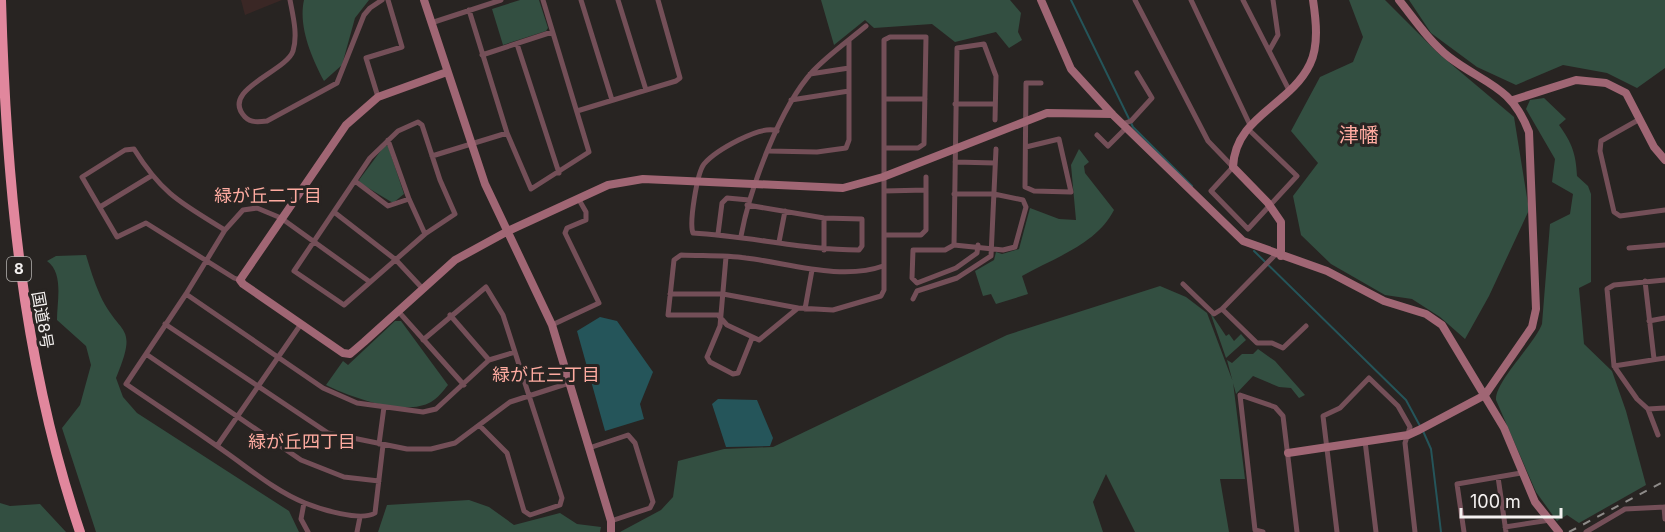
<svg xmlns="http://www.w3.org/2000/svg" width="1665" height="532" font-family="Inter,'Noto Sans JP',sans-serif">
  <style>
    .industrial { fill: #3a2725 }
    .green { fill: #334f41 }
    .water { fill: #25555a }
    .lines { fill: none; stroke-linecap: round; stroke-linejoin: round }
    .stream { stroke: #25555a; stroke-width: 2 }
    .street { stroke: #744f58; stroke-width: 5 }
    .secondary { stroke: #a06674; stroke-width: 8 }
    .highway { stroke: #e1879d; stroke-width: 10 }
    .rail { stroke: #8e8b89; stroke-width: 2; stroke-dasharray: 8 8; stroke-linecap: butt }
    .labels { text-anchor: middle; stroke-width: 6; stroke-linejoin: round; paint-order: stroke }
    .shield { fill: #282422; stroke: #b7b4b2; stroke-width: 1.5 }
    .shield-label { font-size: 15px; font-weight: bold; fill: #f4f1f0 }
    .street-label { font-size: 16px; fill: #f4f1f0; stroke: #282422 }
    .neighbourhood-label { font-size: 18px; fill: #feaba0; stroke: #282422 }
    .quarter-label { font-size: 20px; fill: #feaba0; stroke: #282422 }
  </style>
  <rect width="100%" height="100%" fill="#282422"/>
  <path class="industrial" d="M241 0H282L245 15Z"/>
  <path class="green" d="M304 0H369L355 18 342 65 324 81C312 58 298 27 304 0Z
    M520 0H539L548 28 546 31 503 45 492 9Z
    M821 0H1010L1021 13 1018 32 1022 40 1009 48 996 32 955 42 932 24 874 28 865 20 834 45Z
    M1349 0H1385L1438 53 1514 117 1529 210 1489 296 1465 339 1440 317 1412 299 1385 295 1331 264 1301 235 1293 196 1318 163 1291 131 1320 77 1353 62 1363 37Z
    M1409 0H1665V68L1637 88 1607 73 1563 65 1516 85 1477 67 1431 33Z
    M1544 98 1566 119 1559 125C1572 143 1576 154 1577 176L1588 186 1591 194V282L1579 288 1584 344 1612 371 1626 411 1646 485 1579 523 1567 515 1557 521 1536 492 1496 400C1495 381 1534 345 1542 324L1550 224 1570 214 1573 194 1552 182 1555 159 1526 109 1530 100Z
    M385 145 388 146 404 194 393 203 360 183 359 180Z
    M1079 149 1089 162 1084 166 1085 173 1114 210C1097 244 1054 258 1022 276L1028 294 996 304 991 294 983 296 975 271 994 260 996 252 1002 254 1019 249 1030 208 1059 219 1076 220 1071 165Z
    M86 255C90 268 94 282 100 295 120 338 139 322 116 378L123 397 137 413 289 511 299 532H96L62 428 80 405 91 365 86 346 57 320C57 301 64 273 47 261L56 256Z
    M1160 286 1186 297 1207 313 1233 382 1245 479H1220L1229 532H1135L1106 474 1093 502 1103 532H620L661 510 673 497 678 461 724 449 773 447 1007 335Z
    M1210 312 1226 336 1229 334 1234 341 1241 334 1246 340 1226 358Z
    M395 321H401L448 385C443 391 438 398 431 402 405 417 350 397 326 385L343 361 348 365Z
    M1258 349 1275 361 1305 395 1299 398 1291 388 1279 387 1253 376 1236 394 1227 360 1232 363 1242 354H1253Z
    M469 500 489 507 514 525 560 513 577 524 601 527 600 532H378L387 505Z
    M0 503 10 506 40 504 66 532H0Z"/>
  <path class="water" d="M600 317 617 321 653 372 640 404 644 419 605 431 577 331Z
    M718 399 757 400 773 438 770 446 726 447 712 404Z"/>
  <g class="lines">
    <path class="stream" d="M1071 0 1133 127 1192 186
      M1254 251 1406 400 1420 426
      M1423 431 1431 449 1441 532"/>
    <path class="street" d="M290 0C293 16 298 35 293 51 286 72 219 90 245 117 251 123 259 122 267 121L337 83 364 15 370 8 382 0
      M581 0 612 100
      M618 0 646 90
      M1135 0 1208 141 1233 167 1211 191 1248 229 1297 176 1247 128
      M1191 0 1250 125
      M1243 0 1290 92
      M469 10 507 133 531 189 589 152 543 0
      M431 23 501 0
      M517 44 559 173
      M1269 51 1278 35 1273 0
      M482 55 552 32
      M810 74 849 68
      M378 97 366 58 402 47 388 0
      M884 99H925
      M791 100 849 91
      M955 104H995
      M577 111 676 81 680 78 658 0
      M1640 119 1601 141 1600 151 1614 212 1620 216 1665 210
      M418 122 422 125 440 180 455 214 425 234 344 305 294 271 370 158 398 131Z
      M1122 124 1131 121 1152 98 1137 73
      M1097 135 1108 146 1126 128
      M388 140 409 199 425 234
      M1026 147 1059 139 1071 192 1034 191 1025 187 1026 83H1041
      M769 151 817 152 846 148 849 140V40
      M432 156 507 133
      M955 162 995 163
      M355 181 388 206 409 199
      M884 191 926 190
      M954 194H994L1023 200 1026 207 1015 247 1003 250 954 245
      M747 205 824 218 862 219V246L859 250C803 250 749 236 693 233 689 223 697 173 704 164 715 151 761 124 777 131
      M100 207 151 176
      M334 212 396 260 423 289
      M824 218V250
      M225 230C181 203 162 194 134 149L125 150 82 177 117 237 146 223 234 278 240 280
      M718 234 722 203 727 198 749 200
      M885 235H921L926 230V177
      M741 236C750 188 780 107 813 71 828 55 848 41 866 26
      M779 242 785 211
      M978 245 977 253 956 268 917 283 912 278 913 250H945L954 245 957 48 984 44 996 76 995 120
      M1629 248 1665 245
      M726 257 720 326 707 357 710 362 733 374 738 373 752 338
      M883 266C842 281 788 263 746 258 725 255 703 256 681 255L674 260 668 315H718L727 325 759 340 798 308 833 310 881 296 884 290V40L890 37H926L924 144 918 148H884
      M1665 280 1614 285 1607 289 1614 366 1637 399 1648 409 1665 408
      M1645 281 1654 359
      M370 282 281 218 257 208 243 210 225 230 186 294 126 384C158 406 192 428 224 451 250 469 275 491 305 503 320 509 361 522 375 513L383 445
      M1183 284 1214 314 1222 309 1257 343H1272L1283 348 1306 326
      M186 294 323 388 357 403 423 412 436 409 489 360 515 352
      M670 294H723L798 308
      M913 299 917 291 957 278 991 256 996 149
      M805 309 812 270
      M1222 309 1276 254
      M398 311 464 385
      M450 315 489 360
      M1649 321 1665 318
      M165 324 328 433 407 449H431L455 443 510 402 569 383
      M552 325 599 303 565 233 567 228 586 220V212L578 198
      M423 340 486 287 503 315 562 498 560 505 530 515 524 511 507 453 479 425
      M146 354 301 460 344 477 379 481
      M1614 366 1665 358
      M1648 409 1658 435
      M1365 441 1376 532
      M379 444 384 407
      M217 446 301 324
      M589 448 628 435 635 443 653 502 650 508 611 521
      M1498 477 1506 532
      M304 503 301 519 308 532
      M1664 507 1665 519
      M1505 527 1550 520
      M357 532 360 517
      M1263 532 1255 530 1240 395 1275 407 1283 416 1297 532
      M1337 532 1323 416 1340 408 1369 378 1398 406 1410 427 1405 443 1415 532
      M1464 532 1457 484 1521 473
      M1586 532 1625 509 1665 507"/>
    <path class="secondary" d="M424 0 485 184 552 325 611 521V532
      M1041 0 1071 69 1112 114 1243 241 1327 271 1384 301 1426 314 1442 325 1504 428 1535 502 1559 532
      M447 72 378 97 346 125 240 280 243 284 343 353 350 354 364 342 455 260 508 231 608 185 643 179 843 188 883 177 1047 113 1112 114
      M1513 100 1576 80 1606 83 1626 93 1654 147 1665 160
      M1281 256V222L1268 203 1233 167C1235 116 1290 106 1310 64 1319 45 1316 20 1313 0
      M1288 453 1408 435 1419 430 1485 395 1532 327 1536 309 1529 132C1511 85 1484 84 1449 57 1429 41 1415 20 1399 0"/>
    <path class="highway" d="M1 0C6 181 22 360 80 532"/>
    <path class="rail" d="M1569 532 1665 481"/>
  </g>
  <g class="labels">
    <rect class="shield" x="7" y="257" width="24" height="24" rx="4.5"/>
    <g class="shield-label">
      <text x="19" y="274">8</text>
    </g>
    <g class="street-label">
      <text transform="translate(43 320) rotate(80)" y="6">国道8号</text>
    </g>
    <g class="neighbourhood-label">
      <text x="268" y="202">緑が丘二丁目</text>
      <text x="546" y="381">緑が丘三丁目</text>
      <text x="302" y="448">緑が丘四丁目</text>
    </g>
    <g class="quarter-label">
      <text x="1359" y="142">津幡</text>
    </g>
  </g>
  <path d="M1461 508v9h100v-9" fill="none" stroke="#f4f1f0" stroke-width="3"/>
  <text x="1470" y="508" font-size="18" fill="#f4f1f0" stroke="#282422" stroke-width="4.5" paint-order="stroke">100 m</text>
</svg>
